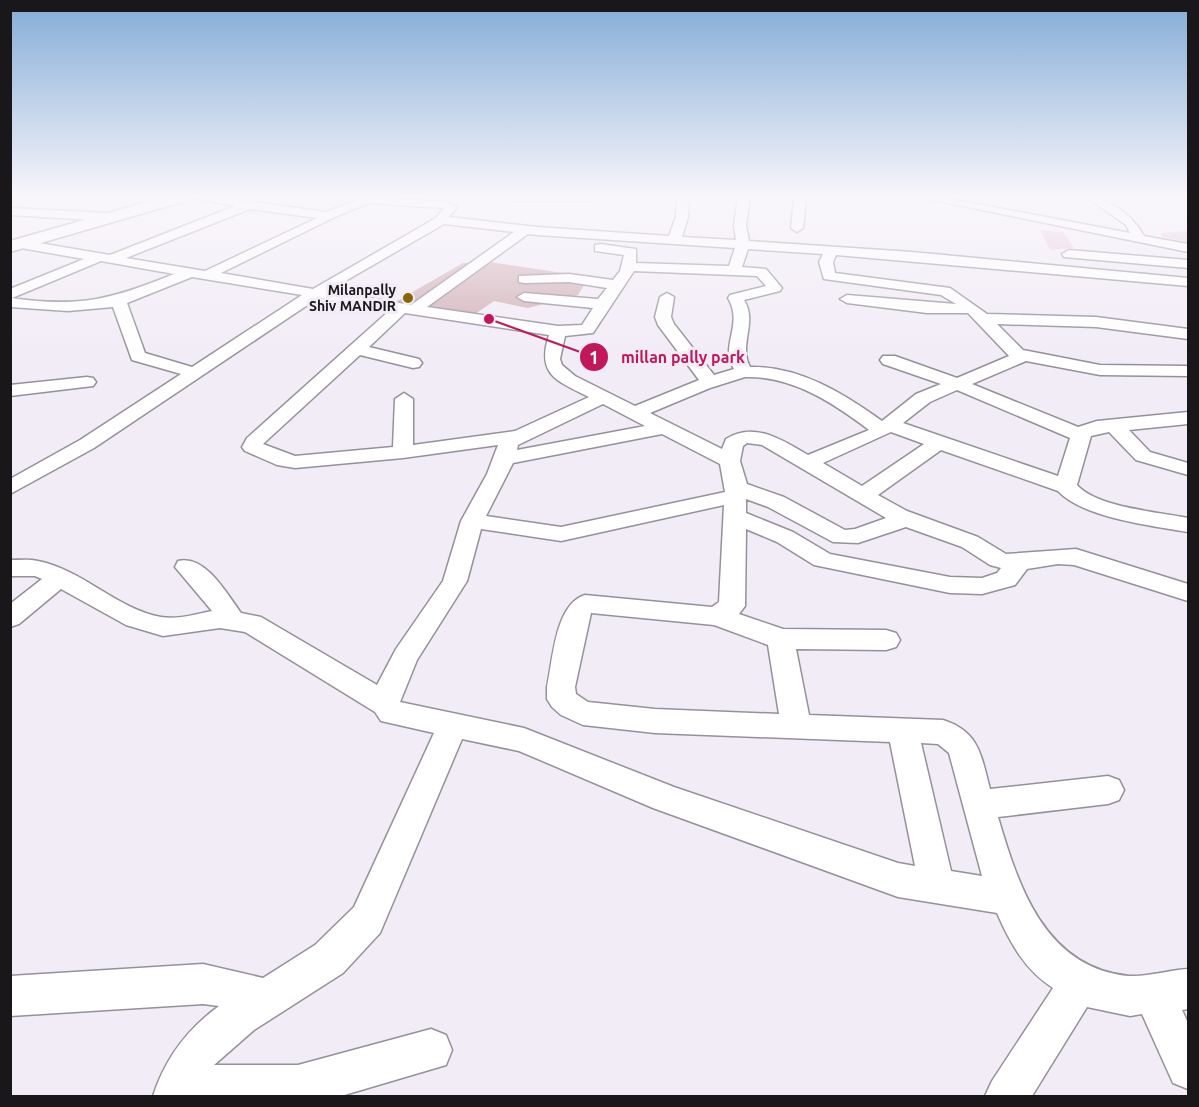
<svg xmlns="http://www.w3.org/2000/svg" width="1199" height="1107" font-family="Ubuntu,sans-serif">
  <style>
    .green { fill: #d1b1b7 }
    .building { fill: #e6c5db }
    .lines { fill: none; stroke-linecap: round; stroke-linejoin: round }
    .street-casing { stroke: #959099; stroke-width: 3 }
    .primary-casing { stroke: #959099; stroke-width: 3 }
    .street { fill: #fff; fill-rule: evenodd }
    .primary { fill: #fff; fill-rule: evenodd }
    .poi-dot { fill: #876804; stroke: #f2ecf6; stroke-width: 2 }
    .labels { text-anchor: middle; stroke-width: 6; stroke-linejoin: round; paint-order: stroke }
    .far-poi-label { font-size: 14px; font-weight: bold; fill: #19171a; stroke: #f2ecf6; text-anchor: end }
    .leader { fill: none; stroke: #c2185b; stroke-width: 2 }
    .callout-dot { fill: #c2185b; stroke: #f2ecf6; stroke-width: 2 }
    .mark-label { font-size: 18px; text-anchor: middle; font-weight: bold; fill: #fff }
    .callout-label { font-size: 16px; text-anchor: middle; font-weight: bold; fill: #c2185b; stroke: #f2ecf6; stroke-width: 6; stroke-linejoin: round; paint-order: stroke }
  </style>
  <rect width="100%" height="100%" fill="#f2ecf6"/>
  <path class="green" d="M490 262 589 277 578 295 528 308 494 301 475 314 405 305 397 301 463 263Z"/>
  <path class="building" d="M1040 230 1063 232 1074 248 1050 250Z
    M1188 231V242L1162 237 1161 233Z"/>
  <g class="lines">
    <defs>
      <path id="street" d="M194 198H224L326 212 363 198 447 202 457 207 449 217 537 227 669 236 676 217 677 198H689L688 217 682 237 736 240 734 225 738 198H750L746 225 749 241 912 252 1188 278V286L836 255 833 262 835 273 950 288 987 314 1096 317 1188 329V339L1096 327 997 324 1023 350 1100 365 1188 366V376L1100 375 1026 361 972 384 1078 427 1097 421 1188 412V424L1129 430 1150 452 1188 463V475L1136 460 1109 432 1091 436 1077 485C1098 508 1159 512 1188 518V532C1153 526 1083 518 1058 491L941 450 878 495 907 511 978 537 1006 554 1076 549 1188 584V601L1074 565 1058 564 1027 569 1015 585 982 594 950 593 814 565 777 542 746 529 745 606 739 614 783 629 886 630 896 633 900 640 896 647 886 650 796 649 809 715 943 720C980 732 981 756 990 789L1108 776 1119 780 1124 790 1119 800 1108 804 998 817C1018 886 1045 968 1129 976 1148 977 1169 970 1188 969V1009L1182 1010 1188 1023V1089L1173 1083 1142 1014 1130 1016 1087 1007 1032 1096H985L992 1081 1053 988C1025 970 1010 943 997 913L898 897 653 808 519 751 462 739 380 933 343 973 254 1030 214 1065H298L431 1029 446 1035 452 1050 446 1065 341 1096H153C165 1059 186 1030 219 1006L203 1004 10 1016V976L203 964 263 978 315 945 354 907 434 733 381 721 375 712 245 632 220 628 163 636 126 625 61 589 19 624 10 627V604L42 579 35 576H10V560C20 560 30 559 38 561 83 570 117 609 161 617 178 620 196 614 212 611L175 567 178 561C205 554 227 594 241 613L261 617 377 685 396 649 443 581 461 521 487 474 498 445 403 458 295 468 277 465 245 451 242 447 247 438 390 310 318 298 94 448 10 494V479L80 440 181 374 132 360 113 307 68 311 10 307V289L84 259 21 248 15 244 21 240 110 255 235 206ZM369 203 444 208 436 218 313 289 221 273 337 216ZM250 209 317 218 205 271 126 258ZM444 224 514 232 411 305 328 291ZM528 234 537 235 735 248 729 266 636 263V249L600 244 595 245V251L624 255 620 271 613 280 569 274 519 276V282L524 283 569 282 607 288 598 299 524 293 517 297 524 301 593 308 582 325 558 326 427 307ZM748 249 823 254 819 262 824 279 941 295 956 304 847 295 840 299 847 303 927 313H968L1009 356 957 378 895 356H883L880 360 883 364 941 384 916 394 882 421C843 393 799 366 750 367 738 345 758 322 744 300L780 291 782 288 766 269 742 267ZM101 261 174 274C113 299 79 308 12 298ZM634 271 757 276 766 286 730 295 728 298C744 325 719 346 734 369L714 375 674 324 671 317 674 297 667 293 660 297 655 317 658 325 699 380 635 406 575 376 562 365 560 359 565 336 593 333ZM192 277 302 295 192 367 145 353 127 303ZM405 313 549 335C536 375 557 381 589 397L515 431 413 445V399L404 393 395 399 393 447 295 456 263 444 360 355 413 368 419 367 422 363 419 359 369 347ZM745 377C792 376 832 402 869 430L808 455C782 440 754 421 726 439L722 449 650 413 710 388ZM957 390 1070 438 1058 476 903 423 930 402ZM603 404 645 426 517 450 518 445ZM891 432 924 444 862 486 823 463ZM662 434 720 464 725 492 561 527 486 516 513 463ZM747 443 762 445 886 518 855 529 845 530 784 497 747 484 740 461 743 446ZM746 499 768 507 833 542 858 543 906 527 962 547 990 565 1001 568 997 573 982 578 950 577 830 554 793 532 746 513ZM724 505 719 602 712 607 585 595C555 604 553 660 547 687V699L552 707 561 715 583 725 655 733 890 742 915 866 898 863 674 787 524 728 400 702 417 660 467 581 481 529 561 541ZM591 613 714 625 768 645 779 714 655 709 588 702 576 694 575 687ZM921 743 938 744 949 753 982 876 951 871Z
        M509 198H595L590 201H514Z
        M794 198H806L803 228 797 232 791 228Z
        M923 198H946L1130 233 1126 225 1088 198C1110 198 1133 216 1144 236L1188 244V252Z
        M10 208 108 213 114 217 108 221 10 215Z
        M1069 250 1188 260V268L1064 257 1062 254Z
        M87 377 93 378 96 382 93 386 10 396V385Z"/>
      <path id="primary" d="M161 198H188L185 201 10 252V241Z"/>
    </defs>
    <use href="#street" class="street-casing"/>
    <use href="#primary" class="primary-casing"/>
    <use href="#street" class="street"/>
    <use href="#primary" class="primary"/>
  </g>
  <linearGradient id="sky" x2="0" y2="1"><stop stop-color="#83acd6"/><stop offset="0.56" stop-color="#f9f6fb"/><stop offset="1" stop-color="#f9f6fb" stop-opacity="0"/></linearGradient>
  <rect width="1199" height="353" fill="url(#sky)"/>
  <circle class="poi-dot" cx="408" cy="298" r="6"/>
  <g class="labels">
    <g class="far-poi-label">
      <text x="396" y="295">Milanpally<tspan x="396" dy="16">Shiv MANDIR</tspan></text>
    </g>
  </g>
  <path class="leader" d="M489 319L594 357"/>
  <g class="callout-dot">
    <circle cx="489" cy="319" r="6"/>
    <circle cx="594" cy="357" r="15"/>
  </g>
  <g class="mark-label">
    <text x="594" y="364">1</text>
  </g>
  <g class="callout-label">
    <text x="683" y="363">millan pally park</text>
  </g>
  <rect width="1199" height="1107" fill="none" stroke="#19171a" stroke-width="24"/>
</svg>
